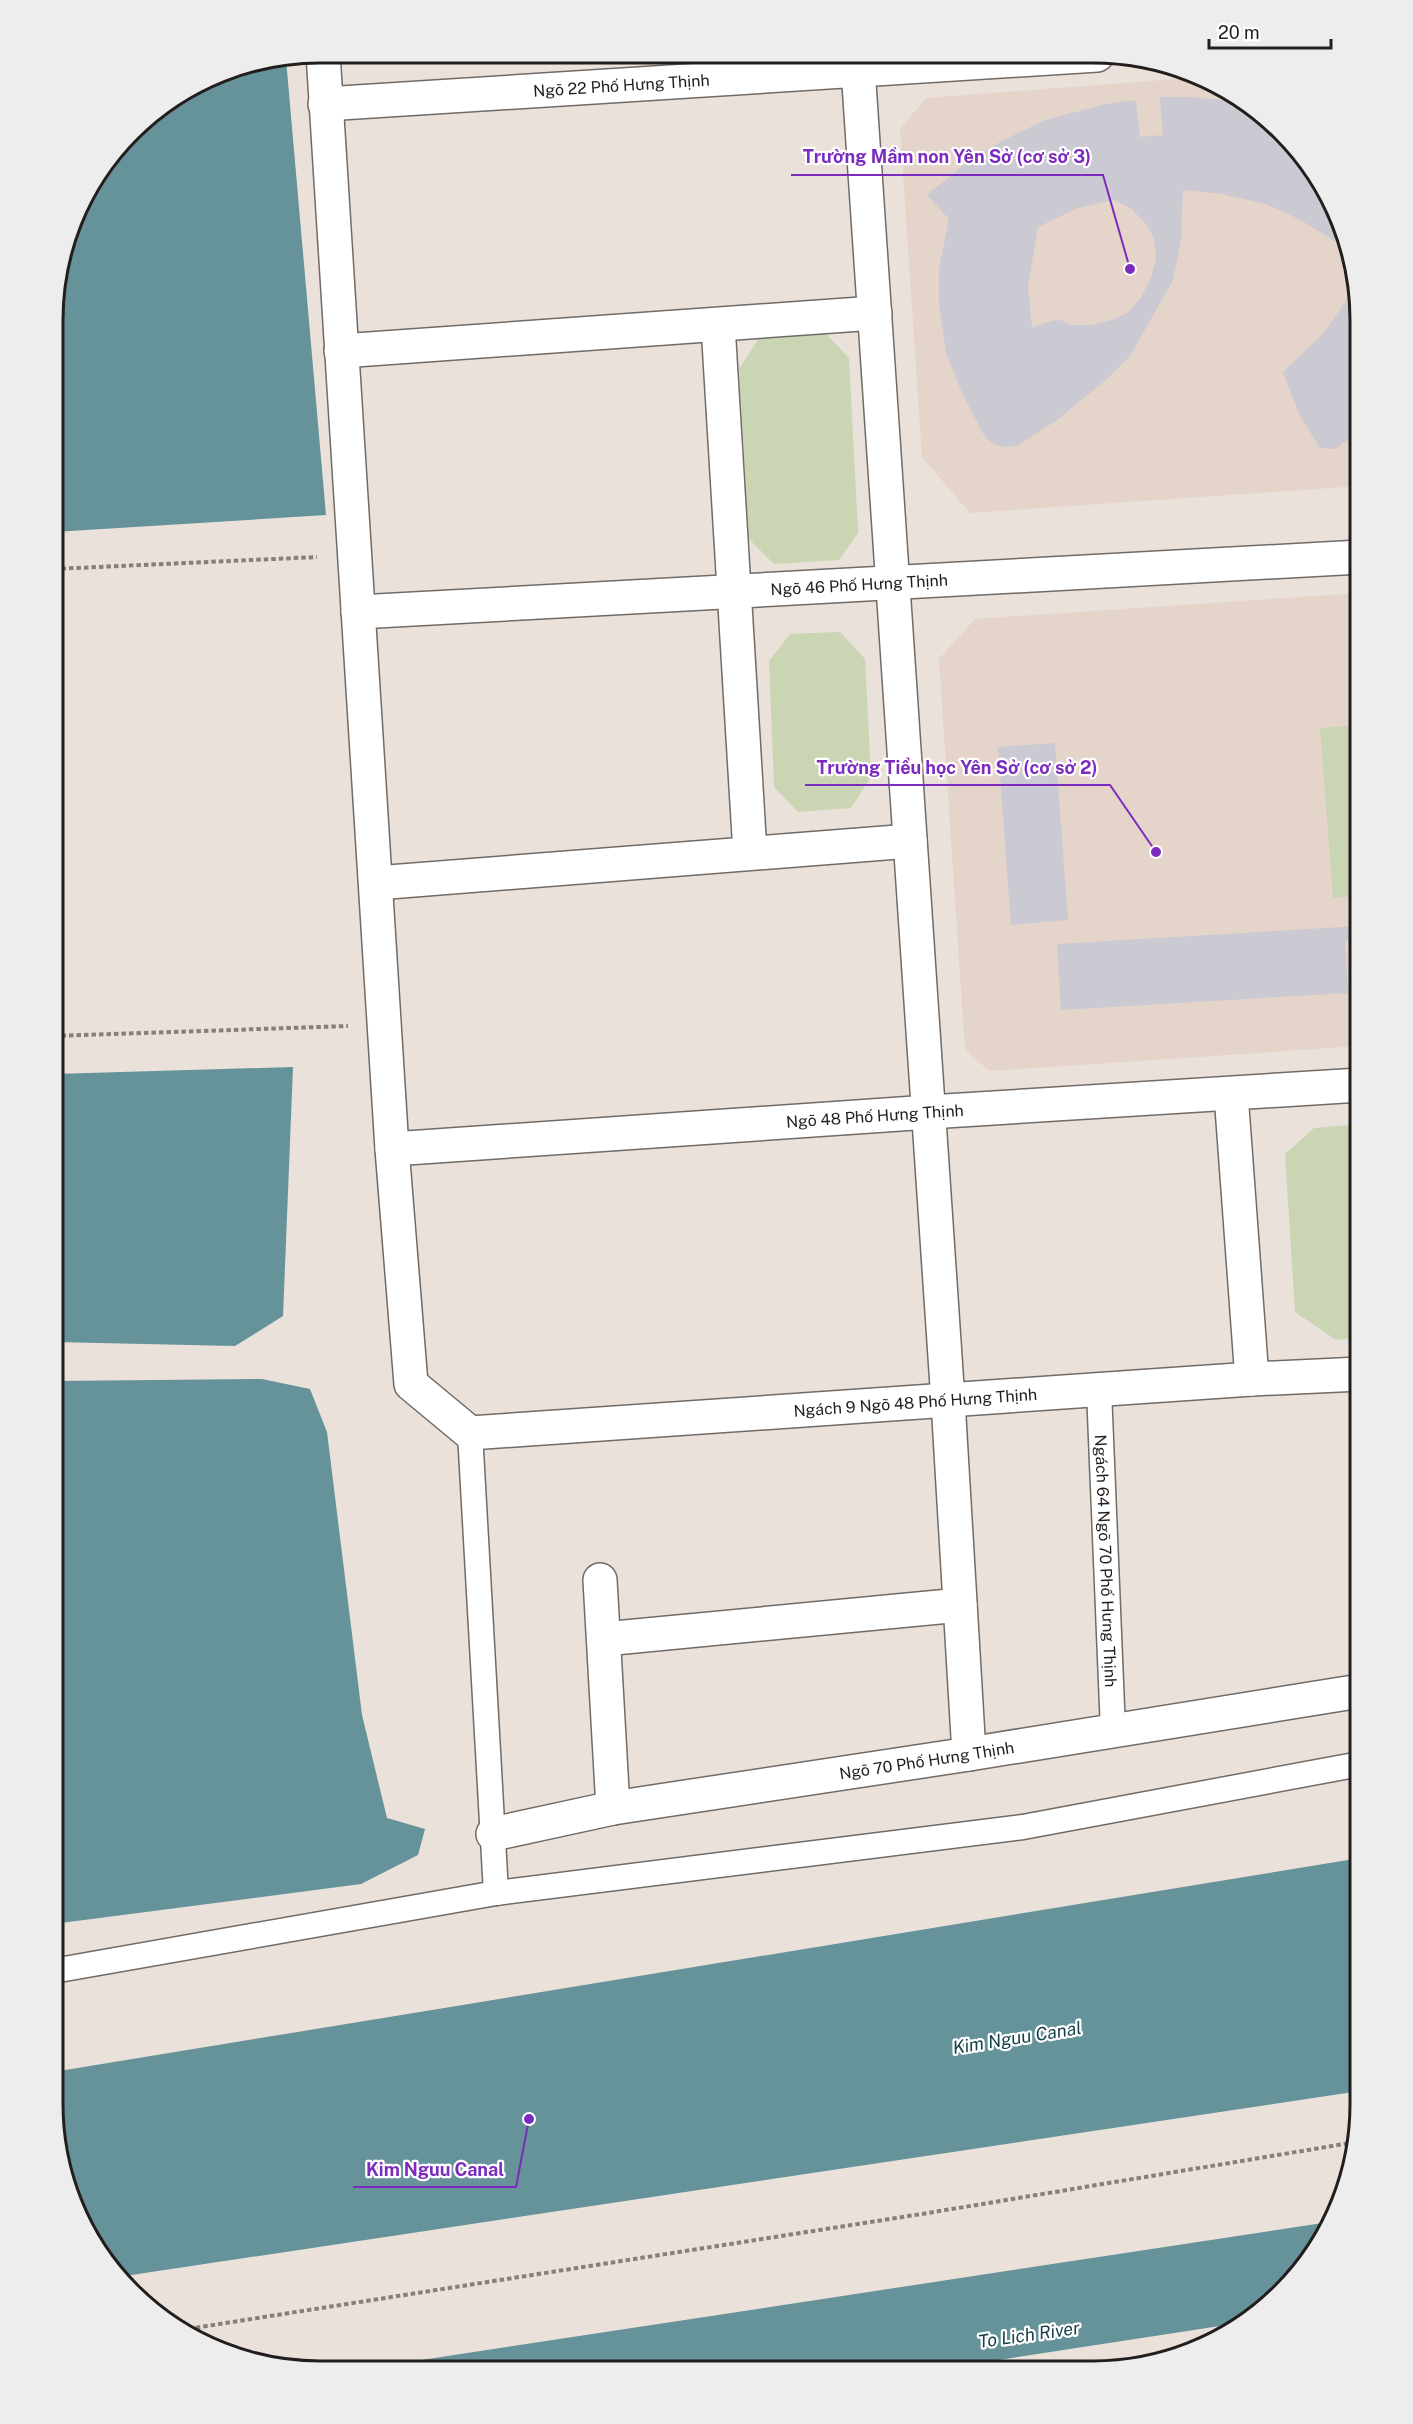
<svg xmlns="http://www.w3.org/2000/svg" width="1413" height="2424" font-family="'Public Sans',sans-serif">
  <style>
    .built { fill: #e4d4ca }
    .green { fill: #c9d5b3 }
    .water { fill: #669299 }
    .building { fill: #cbc9d2; fill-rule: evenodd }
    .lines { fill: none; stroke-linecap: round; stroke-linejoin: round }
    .lane-casing { stroke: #716a65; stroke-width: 27 }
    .street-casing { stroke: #716a65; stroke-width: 36 }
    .path { stroke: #86807c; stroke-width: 4; stroke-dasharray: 4.5 3; stroke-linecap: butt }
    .lane { stroke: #fff; stroke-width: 24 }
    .street { stroke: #fff; stroke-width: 33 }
    .labels { text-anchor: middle; stroke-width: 4.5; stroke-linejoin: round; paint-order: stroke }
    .street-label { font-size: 16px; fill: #221e1d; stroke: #fff }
    .water-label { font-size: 18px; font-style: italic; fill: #164147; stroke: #fff }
    .rim { fill: none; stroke: #221e1d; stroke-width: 3 }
    .leader { fill: none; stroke: #7b2cbf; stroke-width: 2 }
    .callout-dot { fill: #7b2cbf; stroke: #fff; stroke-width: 2 }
    .callout-label { font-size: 18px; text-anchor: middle; font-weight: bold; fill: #7b2cbf; stroke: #fff; stroke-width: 4.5; stroke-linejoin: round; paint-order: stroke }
  </style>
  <rect width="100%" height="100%" fill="#eae1db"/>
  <path class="built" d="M1202 77 1256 108 1305 158 1340 218 1360 320V486L970 513 922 457 900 129 926 98Z
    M1360 593V1046L989 1071 965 1049 939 659 975 619Z"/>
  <path class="green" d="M823 331 849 358 858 533 839 560 774 564 749 539 739 369 761 335Z
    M840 632 865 659 871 777 851 808 798 812 774 787 769 661 790 634Z
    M1360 725V896L1333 898 1320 728Z
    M1360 1124V1338L1336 1340 1295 1312 1285 1154 1314 1128Z"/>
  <path class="water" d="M286 59 326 515 54 532 55 286 80 202 144 119 218 73Z
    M293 1067 283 1316 235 1346 53 1342 54 1074Z
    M262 1379 310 1389 327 1432 362 1715 387 1818 425 1829 418 1855 361 1884 53 1924V1381Z
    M1360 1858V2091L118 2277C106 2265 77 2220 72 2204 61 2165 52 2112 53 2072Z
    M1329 2222 1305 2266 1256 2316 1246 2322 927 2371 362 2369Z"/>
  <path class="building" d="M1160 97H1191L1242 102 1256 108 1305 158 1340 218 1346 248 1299 219 1263 203 1221 194 1183 190 1181 240 1173 280 1130 356 1106 380 1057 420 1017 446 1005 447 993 444 984 435 962 393 946 353 939 303V268L949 219 927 195 966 163 1002 141 1045 120 1106 104 1136 100 1140 137 1163 135ZM1114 200 1132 209 1147 225 1154 239 1156 258 1151 277 1142 296 1129 312 1112 320 1091 325H1071L1061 320 1052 321 1032 327 1028 287 1038 227 1078 208Z
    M1354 286 1360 320V431L1335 449 1320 448 1299 414 1283 372 1323 334 1346 301Z
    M1055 743 1068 920 1011 925 998 747Z
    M1360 926V940L1345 941 1348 993 1061 1010 1057 944Z"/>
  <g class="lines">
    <defs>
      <g id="lane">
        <path id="s1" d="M1099 1390 1113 1731"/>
        <path d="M470 1433 496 1893"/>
        <path d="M53 1971 496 1893 1023 1827 1360 1764"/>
      </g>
      <g id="street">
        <path id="s2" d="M323 53 392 1149 411 1384 470 1433 1252 1379 1360 1374"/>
        <path d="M857 54 948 1401 969 1754"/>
        <path id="s3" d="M325 104 1097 55"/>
        <path d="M718 325 750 853"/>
        <path d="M341 351 875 313"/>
        <path id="s4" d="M358 612 1360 557"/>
        <path d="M376 883 910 841"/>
        <path d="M1231 1094 1252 1379"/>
        <path id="s5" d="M392 1149 929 1112 1360 1085"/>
        <path d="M600 1580 613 1808"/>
        <path d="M604 1639 960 1605"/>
        <path id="s6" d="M493 1834 613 1808 969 1754 1360 1691"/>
      </g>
    </defs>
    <use href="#lane" class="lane-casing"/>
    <use href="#street" class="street-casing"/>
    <path class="path" d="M54 569 317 557
      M54 1036 348 1026
      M181 2330 928 2213 1356 2142"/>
    <use href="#lane" class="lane"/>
    <use href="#street" class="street"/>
  </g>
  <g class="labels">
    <g class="street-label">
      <text dy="6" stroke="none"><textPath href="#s3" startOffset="297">Ngõ 22 Phố Hưng Thịnh</textPath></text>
      <text dy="6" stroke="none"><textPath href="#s4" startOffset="502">Ngõ 46 Phố Hưng Thịnh</textPath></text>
      <text dy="6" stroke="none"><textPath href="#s5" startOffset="484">Ngõ 48 Phố Hưng Thịnh</textPath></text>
      <text dy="6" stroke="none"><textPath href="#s2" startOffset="1857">Ngách 9 Ngõ 48 Phố Hưng Thịnh</textPath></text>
      <text dy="6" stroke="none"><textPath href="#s1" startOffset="171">Ngách 64 Ngõ 70 Phố Hưng Thịnh</textPath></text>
      <text dy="6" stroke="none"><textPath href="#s6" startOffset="440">Ngõ 70 Phố Hưng Thịnh</textPath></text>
    </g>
    <g class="water-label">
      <text transform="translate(1017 2038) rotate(-9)" y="6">Kim Nguu Canal</text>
      <text transform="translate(1029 2335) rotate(-8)" y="6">To Lich River</text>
    </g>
  </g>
  <path d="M0 0H1413V2424H0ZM320 63H1093A257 257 0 0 1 1350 320V2104A257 257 0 0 1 1093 2361H320A257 257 0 0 1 63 2104V320A257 257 0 0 1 320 63Z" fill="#ededed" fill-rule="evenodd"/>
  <path class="rim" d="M320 63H1093A257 257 0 0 1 1350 320V2104A257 257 0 0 1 1093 2361H320A257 257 0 0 1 63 2104V320A257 257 0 0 1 320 63Z"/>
  <path class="leader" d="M1130 269L1103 175H791M1156 852L1110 785H805M529 2119L516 2187H353"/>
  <g class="callout-dot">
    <circle cx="1130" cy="269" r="6"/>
    <circle cx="1156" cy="852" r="6"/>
    <circle cx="529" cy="2119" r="6"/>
  </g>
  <g class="callout-label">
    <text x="947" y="163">Trường Mầm non Yên Sở (cơ sở 3)</text>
    <text x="957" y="774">Trường Tiểu học Yên Sở (cơ sở 2)</text>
    <text x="435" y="2176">Kim Nguu Canal</text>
  </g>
  <path d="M1209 39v9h122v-9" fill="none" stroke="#221e1d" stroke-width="3"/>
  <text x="1218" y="39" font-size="18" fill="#221e1d" stroke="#ffffff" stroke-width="4.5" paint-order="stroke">20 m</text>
</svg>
